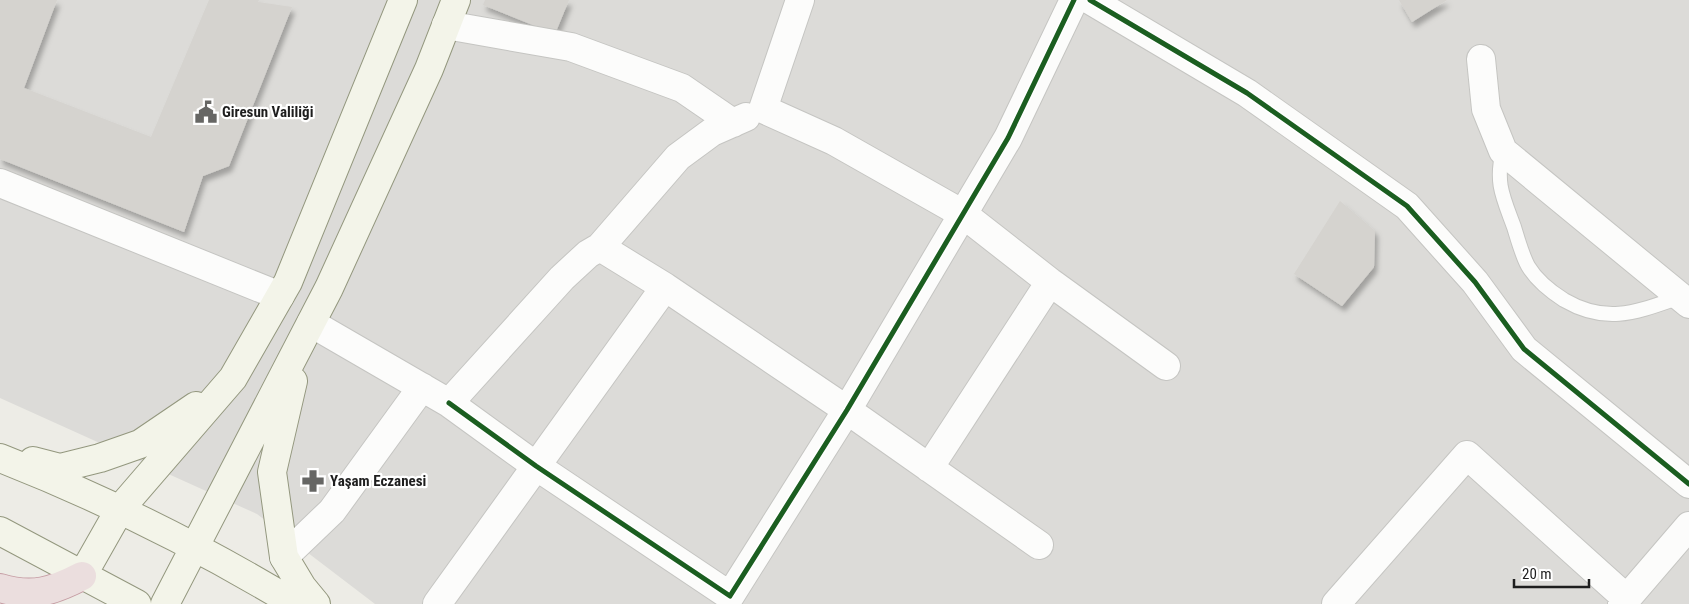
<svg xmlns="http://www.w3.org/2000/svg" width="1689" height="604" font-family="'Roboto Condensed',sans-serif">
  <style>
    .residential { fill: #dcdbd8 }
    .building { fill: #d5d3cf; filter: url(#shadow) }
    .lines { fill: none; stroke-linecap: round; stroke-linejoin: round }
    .lane-casing { stroke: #c5c5c2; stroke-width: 16 }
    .street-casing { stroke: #c5c5c2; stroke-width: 30 }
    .secondary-casing { stroke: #93977e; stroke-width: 30 }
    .highway-casing { stroke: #c59ca3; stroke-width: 30 }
    .lane { stroke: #fcfcfb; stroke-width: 14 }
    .street { stroke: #fcfcfb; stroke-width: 28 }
    .secondary { stroke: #f3f4e9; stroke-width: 28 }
    .highway { stroke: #ebdede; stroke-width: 28 }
    .cycleway-casing { stroke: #fff; stroke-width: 8 }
    .cycleway { stroke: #1b5e20; stroke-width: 5 }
    .labels { text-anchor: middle; stroke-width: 4.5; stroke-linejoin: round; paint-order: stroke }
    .poi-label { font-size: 15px; font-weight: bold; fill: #1e1e1e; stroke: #fff; text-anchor: start }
  </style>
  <defs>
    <filter id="shadow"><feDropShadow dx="3" dy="5.5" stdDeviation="2.5" flood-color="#0004"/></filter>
  </defs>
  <rect width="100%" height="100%" fill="#edece6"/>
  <path class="residential" d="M0 0H1689V604H375L257 514 0 398Z"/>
  <path class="building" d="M0 0H57L24 88 151 137 209 0H259L258 2 292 7 229 166 203 176 184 232 0 159Z
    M485 0H569L555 34 483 5Z
    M1399 0H1447L1412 22Z
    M1340 201 1375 231 1374 267 1342 306 1294 274Z"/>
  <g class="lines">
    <defs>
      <path id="lane" d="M1503 151C1495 183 1503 197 1514 227 1518 240 1522 255 1528 266 1537 281 1550 291 1564 300 1607 325 1637 312 1680 297"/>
      <path id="street" d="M800 0 763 109 834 141 963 214 1050 282 1166 366
        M1090 0 1247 93 1407 206 1475 282 1524 349 1689 484
        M446 25 571 47 682 88 733 123
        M1481 59 1486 109 1503 151 1689 304
        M0 183 280 296
        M600 247 678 157 712 132 746 117
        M665 287 847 410 1039 545
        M311 323 449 403 562 278 588 254 600 247 665 287 437 604
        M449 403 536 466 730 596 847 410 1008 138 1074 0
        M929 468 1050 282
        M284 557 332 511 422 387
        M1336 604 1467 455 1627 599
        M1622 604 1689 526"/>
      <path id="secondary" d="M293 381 272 472 284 557 302 587 316 604
        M0 458C102 498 201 547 295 604
        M33 461 60 468 100 458 140 444 196 406
        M0 531 137 604
        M82 576 120 509 233 378 288 282 403 0
        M165 604 329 288 429 69 456 0"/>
      <path id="highway" d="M0 588C33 598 53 591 82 576"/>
    </defs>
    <use href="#lane" class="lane-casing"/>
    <use href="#street" class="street-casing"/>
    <use href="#secondary" class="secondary-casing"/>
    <use href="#highway" class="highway-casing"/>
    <use href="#lane" class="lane"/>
    <use href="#street" class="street"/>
    <use href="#secondary" class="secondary"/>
    <use href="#highway" class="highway"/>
    <defs>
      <path id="cycleway" d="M1090 0 1247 93 1407 206 1475 282 1524 349 1689 484
        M449 403 536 466 730 596 847 410 1008 138 1074 0"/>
    </defs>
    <use href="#cycleway" class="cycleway-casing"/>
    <use href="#cycleway" class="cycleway"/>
  </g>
  <defs>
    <symbol id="civic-bare" viewBox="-9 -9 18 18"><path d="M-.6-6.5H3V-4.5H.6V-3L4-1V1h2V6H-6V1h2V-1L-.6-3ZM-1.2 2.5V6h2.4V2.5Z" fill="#666664" stroke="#fff" stroke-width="2.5" paint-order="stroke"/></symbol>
    <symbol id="pharmacy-bare" viewBox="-9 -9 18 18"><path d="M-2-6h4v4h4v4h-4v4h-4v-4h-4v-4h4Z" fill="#666664" stroke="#fff" stroke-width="2.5" paint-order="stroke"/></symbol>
  </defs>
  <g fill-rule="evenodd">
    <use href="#civic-bare" x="190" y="96" width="32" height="32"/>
    <use href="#pharmacy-bare" x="297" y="465" width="32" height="32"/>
  </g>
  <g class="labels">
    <g class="poi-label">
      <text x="222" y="117">Giresun Valiliği</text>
      <text x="330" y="486">Yaşam Eczanesi</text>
    </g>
  </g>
  <path d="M1514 579v8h75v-8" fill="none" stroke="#1e1e1e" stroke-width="2.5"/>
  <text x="1522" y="579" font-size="15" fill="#1e1e1e" stroke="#ffffff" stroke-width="4" paint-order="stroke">20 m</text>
</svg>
